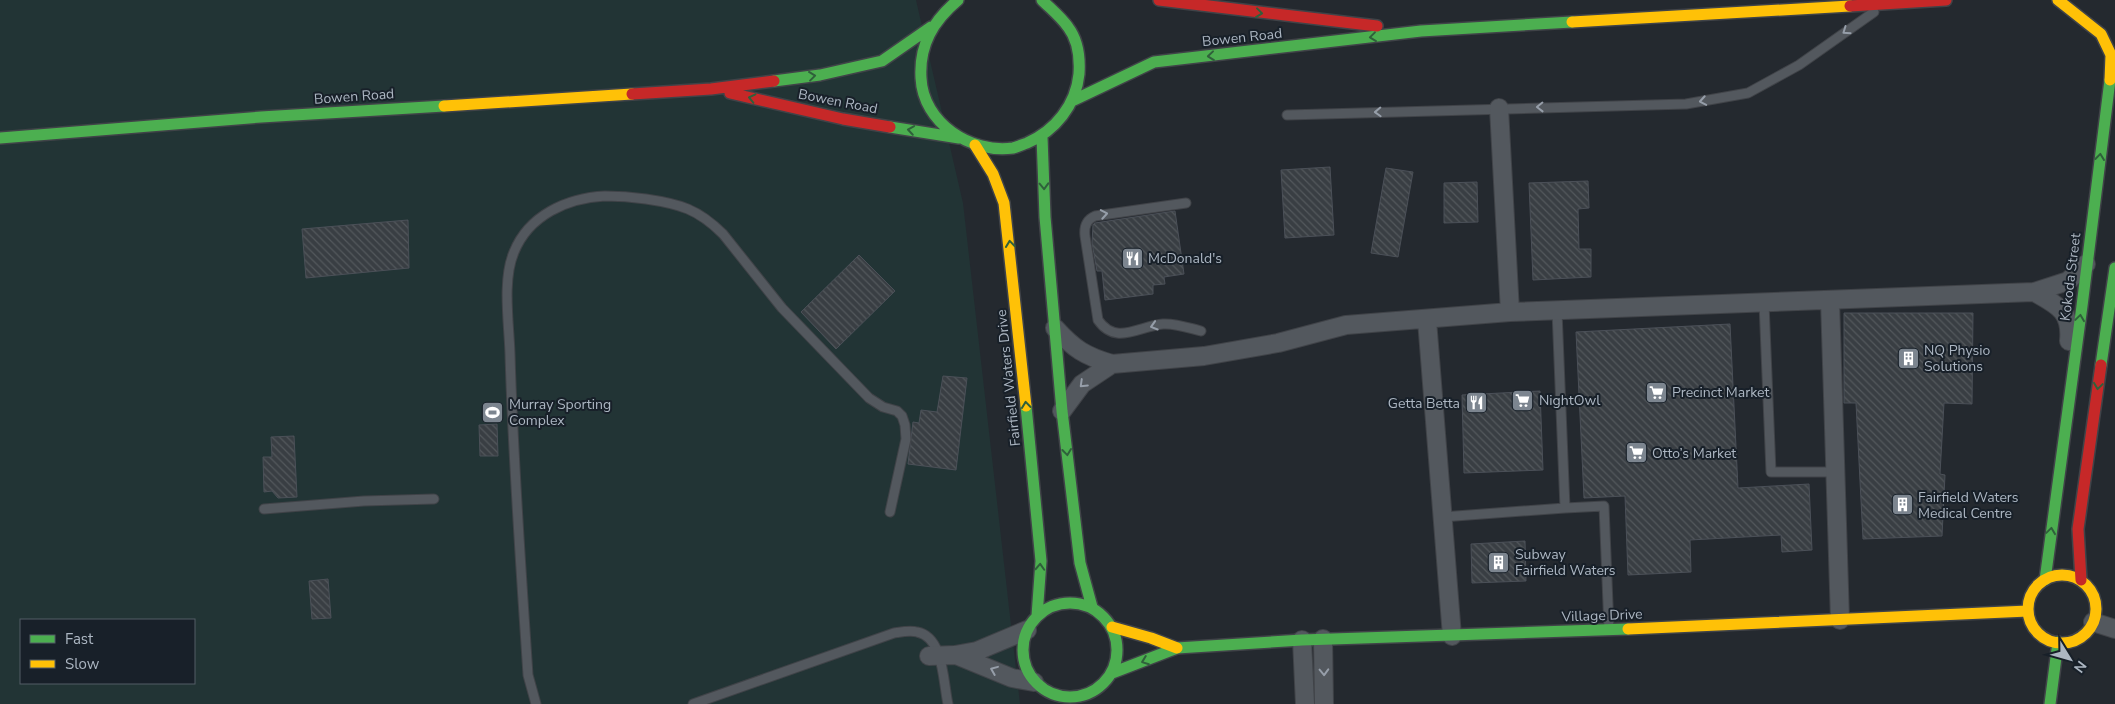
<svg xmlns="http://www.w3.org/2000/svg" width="2115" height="704" font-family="'Nunito Sans',sans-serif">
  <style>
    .green { fill: #223435; fill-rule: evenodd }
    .building { fill: url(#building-back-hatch); stroke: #4b5058 }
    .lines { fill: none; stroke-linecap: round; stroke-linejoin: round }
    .lane-casing { stroke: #404348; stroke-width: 11 }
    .street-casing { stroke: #404348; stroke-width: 20 }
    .fast-casing { stroke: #404348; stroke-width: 14 }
    .slow-casing { stroke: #404348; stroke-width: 14 }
    .jam-casing { stroke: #404348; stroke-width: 14 }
    .lane { stroke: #53585e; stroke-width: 9 }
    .street { stroke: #53585e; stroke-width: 18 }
    .fast { stroke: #4caf50; stroke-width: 11 }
    .slow { stroke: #ffc107; stroke-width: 11 }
    .jam { stroke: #c62828; stroke-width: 11 }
    .oneway { stroke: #2f603b }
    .oneway2 { stroke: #969ea9 }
    .labels { text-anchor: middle; stroke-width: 4; stroke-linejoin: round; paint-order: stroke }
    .street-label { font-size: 14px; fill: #acb6c2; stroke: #182029 }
    .poi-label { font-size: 14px; fill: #acb6c2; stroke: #182029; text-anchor: start }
  </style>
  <defs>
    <pattern id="building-back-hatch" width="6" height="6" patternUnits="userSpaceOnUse" patternTransform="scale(1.25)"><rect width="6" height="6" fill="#393e43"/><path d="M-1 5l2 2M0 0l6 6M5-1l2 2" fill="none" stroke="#53585c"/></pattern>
  </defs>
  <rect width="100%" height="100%" fill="#24292f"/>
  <path class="green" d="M0 0H916L963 203 1020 704H0ZM21 620H194V683H21Z"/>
  <path class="building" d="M1330 167 1334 235 1285 238 1281 170Z
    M1386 168 1413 172 1398 257 1371 253Z
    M1588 181 1589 208 1578 209 1579 249H1591V277L1533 280 1529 183Z
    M1477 182 1478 222 1444 223V183Z
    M1175 211 1184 274 1164 277 1165 284 1153 285V294L1105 300 1102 271H1097L1092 243 1093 225 1095 223Z
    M408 220 409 268 306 278 302 229Z
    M859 255 895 291 836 349 801 312Z
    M1844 313H1973L1972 404 1944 403 1940 474 1945 475 1942 536 1863 539 1856 403H1844Z
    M1730 324 1738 488 1809 484 1812 550 1782 552 1781 535 1690 540 1691 572 1628 575 1625 496 1584 498 1576 332Z
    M943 376 967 378 956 470 908 464 913 422 919 423 921 410 937 412Z
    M1540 391 1543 470 1464 473 1462 395Z
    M497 424 498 456H480L479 425Z
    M294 436 297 497 278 498 272 491 264 492 263 457H272L271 437Z
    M1525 541 1526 581 1472 583 1471 544Z
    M328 579 331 618 312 619 309 581Z"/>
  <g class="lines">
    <defs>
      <path id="lane" d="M1287 115 1686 104 1748 93 1799 65 1874 12
        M1186 203 1095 216C1086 220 1084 227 1085 236L1098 320C1116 346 1139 326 1163 324 1175 323 1189 328 1201 331
        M1764 303 1771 472H1836
        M1557 311 1565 508 1604 506 1609 629
        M264 509 364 501 434 499
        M1442 517 1565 508
        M536 704 528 675C521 568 513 461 510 354 509 323 502 280 514 252 529 215 567 198 605 196 619 196 632 197 646 199 680 204 698 209 723 234L782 308 869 398 883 407 897 411 902 416 905 425 906 439 890 512
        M693 704 894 633C901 632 910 630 917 632 944 637 943 682 948 704"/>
      <path id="street" d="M1499 108 1510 312
        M2034 292C2057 305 2072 311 2069 341
        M1830 300 1840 620
        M1427 320 1452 636
        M1055 328C1074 349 1085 356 1112 364
        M1062 411 1082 384 1112 364 1204 356 1278 343 1346 325 1510 312 2034 292 2068 281 2086 264
        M2093 622 2115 629
        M1323 639 1324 704
        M1302 640 1305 704
        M956 655 1012 678 1034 682
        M929 656 955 655 977 651 1027 630"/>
      <path id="fast" d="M958 0C933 21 919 45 921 78 923 123 971 154 1013 148 1018 147 1023 144 1027 143 1055 131 1076 105 1079 74 1080 59 1078 40 1068 27 1061 17 1051 9 1042 0
        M774 81 820 75 882 61 931 27
        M1074 100 1154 62 1421 31 1572 22
        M890 127 959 138
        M1042 137 1045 217 1062 411 1080 563 1092 607
        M0 138 261 117 444 106
        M2101 365 2115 268
        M1026 406 1041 561 1037 616
        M2045 580 2082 306 2110 80
        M1023 650a47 47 0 1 1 94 0a47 47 0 1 1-94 0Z
        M1112 673 1177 648 1302 640 1628 629
        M2050 704 2058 642"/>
      <path id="slow" d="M2058 0 2101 34 2111 55 2110 80
        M1572 22 1850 6
        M444 106 632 94
        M975 145 993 174 1004 203 1026 406
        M2028 609a34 34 0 1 1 68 0a34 34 0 1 1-68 0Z
        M1112 627 1151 638 1177 648
        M1628 629 2028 611"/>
      <path id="jam" d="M1159 0 1377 26
        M1850 6 1946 0
        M730 93 843 119 890 127
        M632 94 711 89 774 81
        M2081 580 2078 529 2101 365"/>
    </defs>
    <use href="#lane" class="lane-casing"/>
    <use href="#street" class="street-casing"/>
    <use href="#fast" class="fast-casing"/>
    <use href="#slow" class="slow-casing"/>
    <use href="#jam" class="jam-casing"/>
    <use href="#lane" class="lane"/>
    <use href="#street" class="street"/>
    <use href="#fast" class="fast"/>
    <use href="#slow" class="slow"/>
    <use href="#jam" class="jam"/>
  </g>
  <defs><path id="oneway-chevron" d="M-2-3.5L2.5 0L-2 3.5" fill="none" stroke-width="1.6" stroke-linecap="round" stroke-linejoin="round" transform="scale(1.25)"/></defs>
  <g class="oneway">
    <use href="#oneway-chevron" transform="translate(1259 13) rotate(7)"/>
    <use href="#oneway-chevron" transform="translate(1373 37) rotate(173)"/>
    <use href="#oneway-chevron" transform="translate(1211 56) rotate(174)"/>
    <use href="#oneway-chevron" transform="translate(812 76) rotate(-7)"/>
    <use href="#oneway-chevron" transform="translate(752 98) rotate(-167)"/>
    <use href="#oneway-chevron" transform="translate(911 130) rotate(-171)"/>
    <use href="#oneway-chevron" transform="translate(2100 157) rotate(-83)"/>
    <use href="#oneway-chevron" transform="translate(1044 186) rotate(88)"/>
    <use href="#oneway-chevron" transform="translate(1010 244) rotate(-96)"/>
    <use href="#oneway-chevron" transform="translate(2080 318) rotate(-82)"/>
    <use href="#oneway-chevron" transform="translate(2098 386) rotate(98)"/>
    <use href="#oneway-chevron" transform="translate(1026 405) rotate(-96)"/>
    <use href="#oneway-chevron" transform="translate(1067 452) rotate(83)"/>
    <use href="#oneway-chevron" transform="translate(2051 531) rotate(-82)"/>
    <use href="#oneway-chevron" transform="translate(1040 567) rotate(-87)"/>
    <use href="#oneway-chevron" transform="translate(1145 661) rotate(159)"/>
  </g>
  <g class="oneway2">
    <use href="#oneway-chevron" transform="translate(1846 31) rotate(145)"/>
    <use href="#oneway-chevron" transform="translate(1703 101) rotate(170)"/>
    <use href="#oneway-chevron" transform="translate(1540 107) rotate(179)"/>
    <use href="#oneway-chevron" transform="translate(1378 112) rotate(178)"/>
    <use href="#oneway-chevron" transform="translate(1104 214) rotate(-10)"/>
    <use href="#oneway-chevron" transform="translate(1154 326) rotate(163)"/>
    <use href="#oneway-chevron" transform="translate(1083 384) rotate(136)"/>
    <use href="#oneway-chevron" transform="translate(994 670) rotate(-158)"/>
    <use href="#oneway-chevron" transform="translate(1324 672) rotate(88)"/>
  </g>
  <defs>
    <symbol id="restaurant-square" viewBox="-11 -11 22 22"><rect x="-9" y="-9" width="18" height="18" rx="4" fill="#7c858f" stroke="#182029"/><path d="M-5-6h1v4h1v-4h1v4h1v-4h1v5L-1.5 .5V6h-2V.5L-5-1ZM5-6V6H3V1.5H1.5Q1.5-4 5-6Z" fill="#fff"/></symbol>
    <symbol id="building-square" viewBox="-11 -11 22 22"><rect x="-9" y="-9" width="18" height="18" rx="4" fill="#7c858f" stroke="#182029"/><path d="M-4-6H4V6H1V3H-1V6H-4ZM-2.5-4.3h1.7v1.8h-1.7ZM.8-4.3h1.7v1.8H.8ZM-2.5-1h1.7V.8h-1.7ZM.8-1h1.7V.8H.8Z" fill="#fff"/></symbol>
    <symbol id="supermarket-square" viewBox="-11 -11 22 22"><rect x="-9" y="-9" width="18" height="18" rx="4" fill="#7c858f" stroke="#182029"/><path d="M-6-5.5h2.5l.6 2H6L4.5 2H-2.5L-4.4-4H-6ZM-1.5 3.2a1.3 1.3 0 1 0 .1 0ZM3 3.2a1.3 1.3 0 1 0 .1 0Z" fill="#fff"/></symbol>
    <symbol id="stadium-square" viewBox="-11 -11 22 22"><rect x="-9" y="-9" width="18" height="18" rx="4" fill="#7c858f" stroke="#182029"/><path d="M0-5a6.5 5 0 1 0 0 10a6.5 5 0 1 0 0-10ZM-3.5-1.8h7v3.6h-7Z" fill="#fff"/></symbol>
  </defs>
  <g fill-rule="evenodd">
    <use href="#restaurant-square" x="1120" y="246" width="25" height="25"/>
    <use href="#building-square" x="1896" y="346" width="25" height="25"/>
    <use href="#supermarket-square" x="1644" y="380" width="25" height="25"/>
    <use href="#supermarket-square" x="1510" y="388" width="25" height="25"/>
    <use href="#restaurant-square" x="1464" y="390" width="25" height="25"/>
    <use href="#stadium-square" x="480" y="400" width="25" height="25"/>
    <use href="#supermarket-square" x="1624" y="440" width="25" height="25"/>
    <use href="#building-square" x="1890" y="492" width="25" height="25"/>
    <use href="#building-square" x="1486" y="550" width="25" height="25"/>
  </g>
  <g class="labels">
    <g class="street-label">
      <text transform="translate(1242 37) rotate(-6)" y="5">Bowen Road</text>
      <text transform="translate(354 96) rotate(-4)" y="5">Bowen Road</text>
      <text transform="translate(838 101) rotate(11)" y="5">Bowen Road</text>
      <text transform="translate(2070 277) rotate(-83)" y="5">Kokoda Street</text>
      <text transform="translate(1008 378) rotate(-96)" y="5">Fairfield Waters Drive</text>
      <text transform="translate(1602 615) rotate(-2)" y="5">Village Drive</text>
    </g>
    <g class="poi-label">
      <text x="1148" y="263">McDonald's</text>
      <text x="1924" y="355">NQ Physio<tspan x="1924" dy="16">Solutions</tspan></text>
      <text x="1672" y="397">Precinct Market</text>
      <text x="1539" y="405">NightOwl</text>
      <text x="1460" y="408" text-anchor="end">Getta Betta</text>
      <text x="509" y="409">Murray Sporting<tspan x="509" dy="16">Complex</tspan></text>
      <text x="1652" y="458">Otto’s Market</text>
      <text x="1918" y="502">Fairfield Waters<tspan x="1918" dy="16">Medical Centre</tspan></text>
      <text x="1515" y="559">Subway<tspan x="1515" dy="16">Fairfield Waters</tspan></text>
    </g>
  </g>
  <rect x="20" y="619" width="175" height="65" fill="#182029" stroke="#535c66"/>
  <rect x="30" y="635" width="25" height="8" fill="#4caf50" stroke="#535c66"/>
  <text x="65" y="644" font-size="15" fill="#acb6c2">Fast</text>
  <rect x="30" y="660" width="25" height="8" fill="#ffc107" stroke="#535c66"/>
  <text x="65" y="669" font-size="15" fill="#acb6c2">Slow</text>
  <g transform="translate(2070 659) rotate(127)" stroke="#182029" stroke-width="4" paint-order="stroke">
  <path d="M0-4L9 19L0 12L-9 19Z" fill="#acb6c2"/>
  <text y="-8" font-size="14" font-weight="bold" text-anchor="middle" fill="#acb6c2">N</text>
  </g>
</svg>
